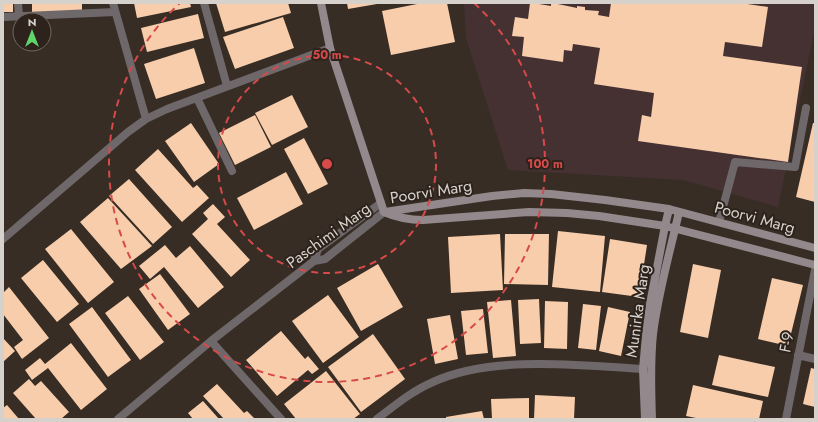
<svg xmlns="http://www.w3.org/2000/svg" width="818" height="422" font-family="Jost,sans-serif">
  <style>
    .education { fill: #453132 }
    .building { fill: #f8cdab }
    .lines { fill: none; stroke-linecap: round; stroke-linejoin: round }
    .lane { stroke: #6f686a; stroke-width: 8 }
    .street { stroke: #6f686a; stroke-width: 8 }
    .secondary { stroke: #93888b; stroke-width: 8 }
    .ring { fill: none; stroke: #d64a49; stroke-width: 2; stroke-dasharray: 7 5 }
    .labels { text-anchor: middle; stroke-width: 4; stroke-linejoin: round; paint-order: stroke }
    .street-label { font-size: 16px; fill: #d7d1cc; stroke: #2d231c }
    .centre { fill: #d64a49; stroke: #2d231c; stroke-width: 2 }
    .ring-label { font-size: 12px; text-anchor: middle; font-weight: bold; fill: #d64a49; stroke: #2d231c; stroke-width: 4; stroke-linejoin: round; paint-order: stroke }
  </style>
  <rect width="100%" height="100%" fill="#372d25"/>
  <path class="education" d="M464 3H815V27L778 207 683 180 508 170 466 38Z"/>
  <path class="building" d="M3 3H13V12H3Z
    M32 3H82V12H32Z
    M134 3H190L191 7 137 18Z
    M216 3H288L291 13 225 32Z
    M347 3H376L377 4 348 9Z
    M422 3H447L455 42 391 55 382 11Z
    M530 3H539V4L551 6V3H553L577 8V6L585 7V10L599 11 598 15 609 17 611 3H741L768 7 762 47 725 42 723 56 802 67 788 162 638 141 642 115 651 117 654 93 594 84 600 48 573 44 572 51 564 50 563 62 522 56 524 37 512 36 515 17 528 19Z
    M198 14 204 38 147 52 141 28Z
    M283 17 294 48 235 69 223 37Z
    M194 48 205 83 156 99 144 64Z
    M292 95 308 127 272 145 255 113Z
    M255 115 271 147 235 165 219 133Z
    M191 123 219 164 194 182 165 141Z
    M813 123H815V202L796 197Z
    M304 138 328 184 308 194 284 149Z
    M158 149 193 188 197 185 209 198 182 222 135 170Z
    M286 172 303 204 254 230 237 198Z
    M129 179 172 227 153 244 109 196Z
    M108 198 152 246 121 269 80 222Z
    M213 204 225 217 217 224 250 260 231 277 192 234 208 219 203 213Z
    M71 229 114 282 88 303 45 249Z
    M558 231 605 236 600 292 552 287Z
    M500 234 503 290 451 293 448 237Z
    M505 234H549L548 285 504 284Z
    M610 239 647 245 639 297 602 292Z
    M165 245 176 258 190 246 224 287 198 308 164 267 150 279 139 266Z
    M43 260 79 304 57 322 21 278Z
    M378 264 403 307 361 331 337 288Z
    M693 264 721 270 708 338 680 332Z
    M160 274 190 314 168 330 139 289Z
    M772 278 803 285 788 346 758 339Z
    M9 287 49 338 22 359 14 347 23 340 3 314V293Z
    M328 295 359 337 323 363 292 321Z
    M128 296 164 342 140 360 105 313Z
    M539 299 541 343 520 344 518 300Z
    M511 300 516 356 493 358 487 302Z
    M545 301 568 302 567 349 544 348Z
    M583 304 601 306 596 350 578 348Z
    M92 307 131 360 108 377 69 324Z
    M608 307 630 312 621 356 599 351Z
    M483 309 488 353 466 355 461 311Z
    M450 315 458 359 435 364 427 319Z
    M281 331 305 359 308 356 319 369 312 374 308 370 277 396 246 360Z
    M373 334 405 379 361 412 328 367Z
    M3 338 15 351 3 362Z
    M71 343 107 389 81 410 48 368 32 380 25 370 40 358 45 364Z
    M719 355 775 367 768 397 712 385Z
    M811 368 815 369V407L803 404Z
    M326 371 360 414 353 419H296L284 404Z
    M29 379 35 386 41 381 69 412 61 419H36L13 393Z
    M217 384 244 413 247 411 255 419H224L203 396Z
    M693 385 763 401 759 419H701L686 416Z
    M535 395 575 397 574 419H534Z
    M529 398V419H492L491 399Z
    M203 401 219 419H193L188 413Z
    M7 405 19 419H3V408Z
    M482 411 484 419H446V417Z"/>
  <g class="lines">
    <path class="lane" d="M719 222 735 162 795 167 806 108"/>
    <path class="street" d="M18 3 19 17
      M113 3 146 119
      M204 3 227 86
      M3 17 115 12
      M197 98 232 171
      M3 239 128 132 146 119 167 109 330 48
      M314 261 318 249 381 203
      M211 341 281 419
      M798 355 815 359
      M118 419 211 341 314 261 325 259 384 212
      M377 419C394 406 412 391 433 382 492 355 579 365 643 369
      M786 419 815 270"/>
    <path class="secondary" d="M321 3 330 48 384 212
      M384 212C398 218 408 220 423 220L529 212 567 213 599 216 665 226 815 265
      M385 212 492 196 524 193 551 194 605 200 669 209 815 248
      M645 419 643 369 646 336 650 304 665 226 669 209
      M652 419C651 391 650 362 653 334 658 293 670 252 679 212"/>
  </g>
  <g class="ring">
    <circle cx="327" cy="164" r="109"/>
    <path d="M474 3A218 218 0 1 1 180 3"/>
  </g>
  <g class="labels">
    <g class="street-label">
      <text transform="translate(431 191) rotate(-9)" y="6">Poorvi Marg</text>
      <text transform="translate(755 217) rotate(15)" y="6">Poorvi Marg</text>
      <text transform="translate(328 235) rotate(-36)" y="6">Paschimi Marg</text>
      <text transform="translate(637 311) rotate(-82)" y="6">Munirka Marg</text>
      <text transform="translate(786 342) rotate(-79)" y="6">F-9</text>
    </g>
  </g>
  <circle cx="327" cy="164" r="6" class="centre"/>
  <g class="ring-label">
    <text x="327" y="59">50 m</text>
    <text x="545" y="168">100 m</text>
  </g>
  <rect width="818" height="422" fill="none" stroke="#d7d1cc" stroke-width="8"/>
  <g transform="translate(32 32)"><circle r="19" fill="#2d231c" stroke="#716962"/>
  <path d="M0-3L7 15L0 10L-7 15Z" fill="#60d56a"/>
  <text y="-6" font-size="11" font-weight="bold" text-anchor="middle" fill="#d7d1cc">N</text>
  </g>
</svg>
